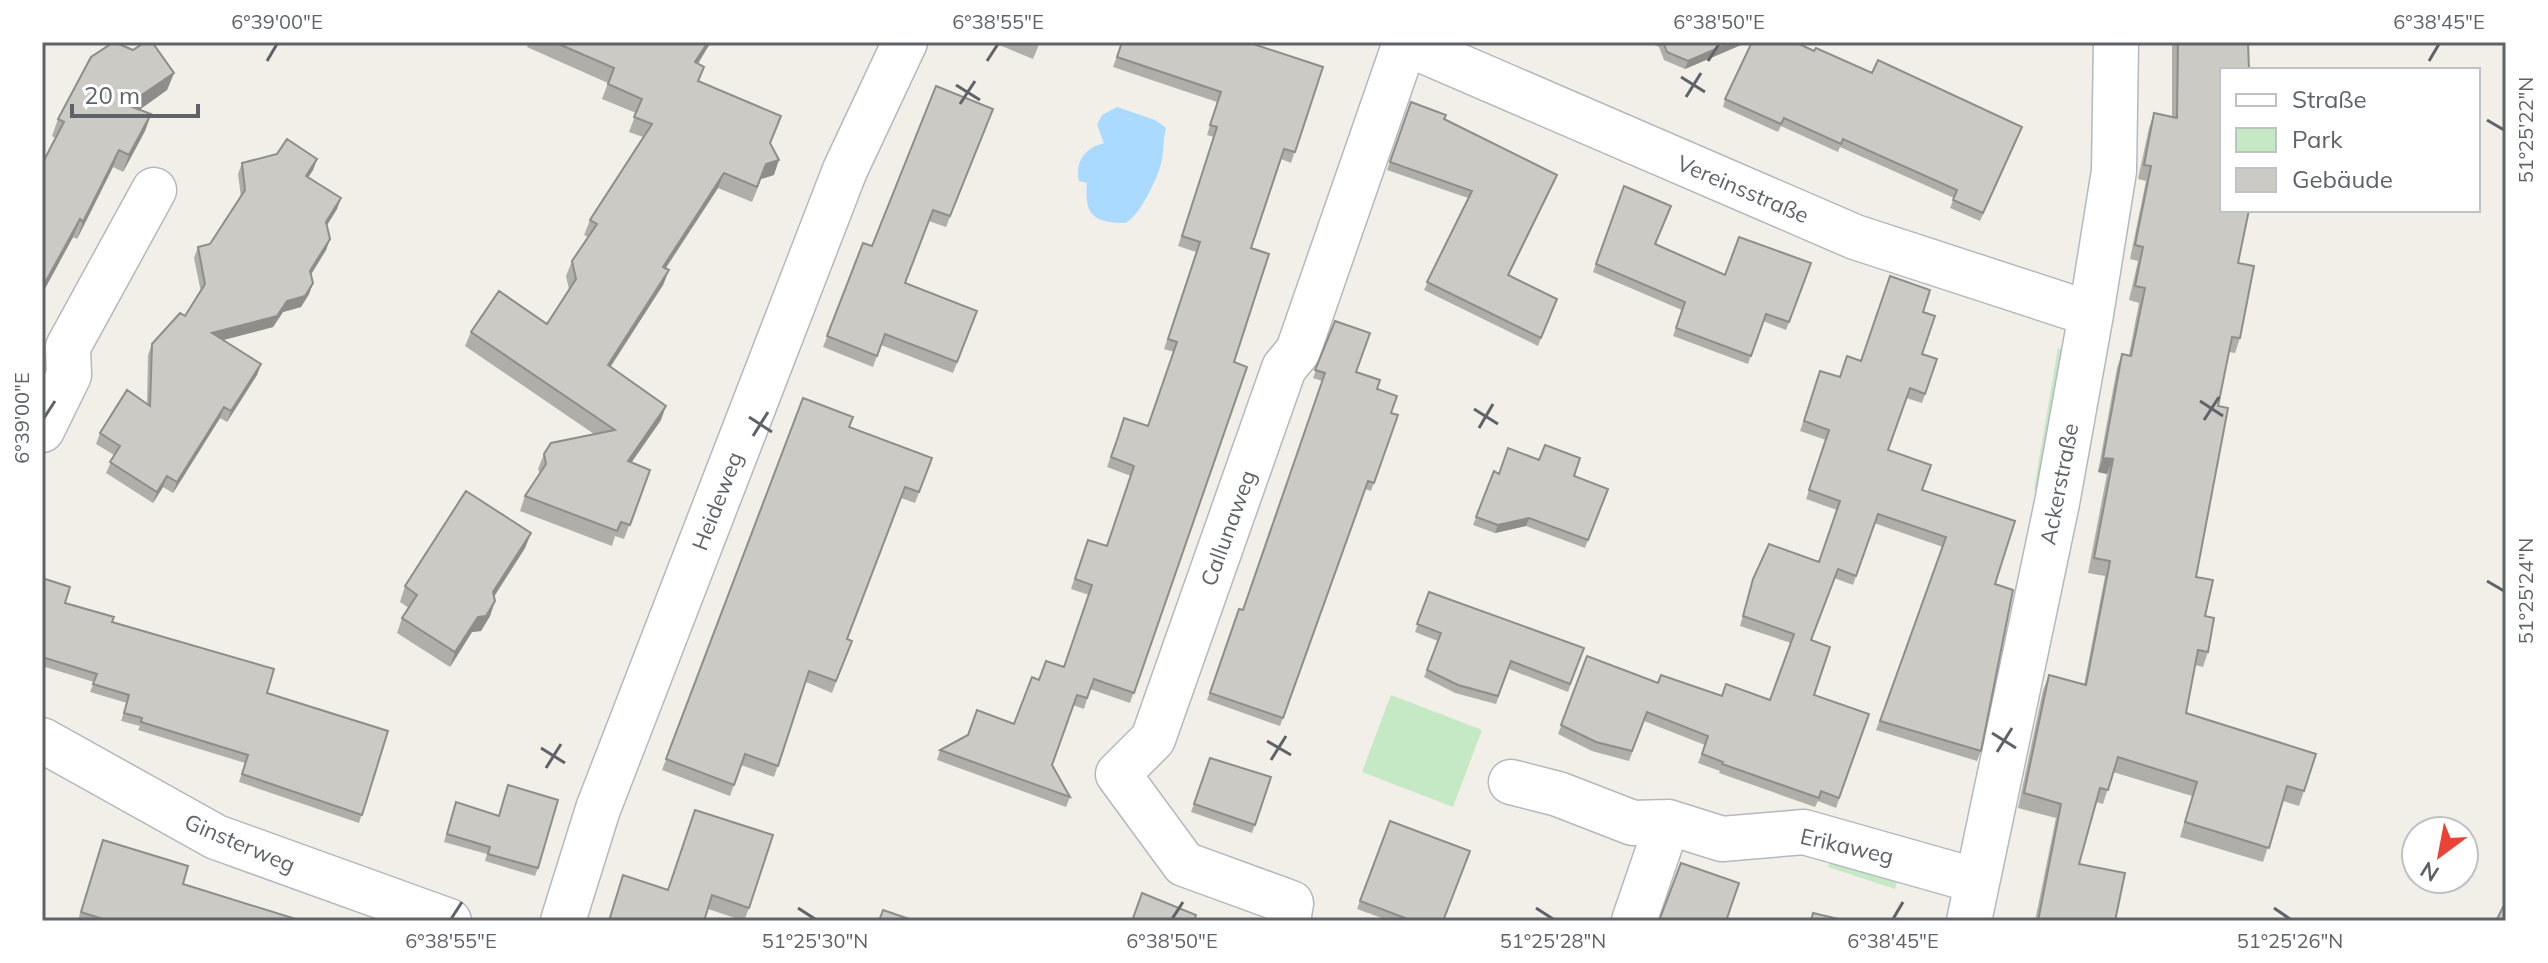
<svg xmlns="http://www.w3.org/2000/svg" width="2548" height="963" font-family="Mulish,sans-serif">
	<rect width="100%" height="100%" fill="#f1efe8"/>
	<path fill="#c5e8c5" d="M2058 348 2066 352 2038 492 2034 489Z
		M1391 695 1482 730 1453 807 1362 772Z
		M1831 859 1900 873 1895 889 1828 867Z"/>
	<path fill="#aadaff" d="M1117 107 1155 120 1166 128C1163 139 1164 148 1162 159 1160 174 1139 218 1125 223 1093 223 1084 214 1087 183L1079 181C1075 161 1085 148 1104 143L1097 125 1102 115Z"/>
	<g fill="none" stroke-linecap="round" stroke-linejoin="round">
		<defs>
			<path id="minor" d="M1403 42 1855 237 2091 314
				M42 430 69 375 68 347 154 190
				M42 740 216 837 449 921
				M1511 782 1558 794 1633 823 1668 822 1722 839 1804 832 1977 881
				M563 921 598 809 845 170 905 42
				M1288 921 1291 903 1184 864 1118 774 1153 739 1284 368 1298 351 1405 43
				M1634 921 1668 822
				M1969 921 2057 503 2091 314 2114 171 2116 42"/>
		</defs>
		<use href="#minor" stroke="#b5b8bc" stroke-width="47"/>
		<use href="#minor" stroke="#fff" stroke-width="44"/>
	</g>
	<path fill="#afaea9" d="M529 42H711L698 64 699 81 771 144 774 175 761 179 752 202 718 188 666 268 669 270 663 285 610 367 661 420 631 463 650 470 624 539 615 536 612 546 520 511 525 496 540 474 538 469 544 454 594 434 465 346 471 332 547 324 569 289 566 276 572 261 588 237 584 235 590 220 643 137 629 132 636 113 602 99 608 83 527 47Z
		M992 42H1040L1033 59Z
		M1122 42 1323 67 1291 163 1281 159 1251 248 1234 362 1247 367 1130 703 1090 689 1084 709 1073 705 1052 765 1070 797 1066 807 937 760 940 750 1014 724 1039 680 1064 667 1089 595 1071 589 1084 550 1106 546 1131 476 1107 467 1114 447 1148 426 1174 352 1164 349 1196 252 1178 246 1214 137 1207 135 1217 102 1113 67Z
		M1648 42H1748L1685 69 1664 60 1659 47Z
		M2172 42H2248L2238 263 2240 338 2235 353 2229 352 2218 406 2196 577 2205 616 2208 652 2203 667 2195 665 2186 713 2304 791 2299 806 2283 801 2263 862 2180 837 2192 796 2113 772 2103 804 2096 802 2079 864 2115 921H2035L2056 818 2018 808 2043 690 2049 675 2084 685 2105 576 2088 573 2107 474 2098 472 2117 368 2122 354 2129 355 2139 303 2129 300 2138 261 2130 259 2146 181 2138 179 2149 128 2154 113 2172 117Z
		M1814 51 1872 73 2019 135 1980 221 1950 208 1954 198 1840 147 1838 152 1781 126 1778 132 1723 107 1725 99Z
		M174 73 167 90 139 110 151 114 145 131 123 172 113 167 77 239 73 237 42 294V164L55 138 52 136 58 119Z
		M1411 102 1557 175 1508 275 1557 299 1538 346 1424 290 1468 198 1387 170Z
		M993 109 946 227 929 221 905 284 977 311 953 373 881 345 873 367 823 347 863 243 872 246Z
		M317 159 313 170 308 177 341 198 337 209 327 225 330 239 326 250 311 275 313 283 309 294 301 307 283 312 273 327 223 340 261 364 257 375 227 422 220 418 173 493 163 487 153 503 106 473 114 455 96 444 100 433 147 403 148 355 152 344 185 316 201 292 194 258 198 247 210 244 241 197 238 174 242 163Z
		M1624 186 1655 244 1725 275 1811 263 1786 330 1763 321 1748 364 1673 336 1682 310 1593 272Z
		M1923 312 1922 354 1937 359 1922 403 1906 398 1888 450 1922 490 1995 584 1981 751 1977 761 1876 730 1943 547 1874 523 1853 585 1834 578 1811 640 1814 695 1869 714 1836 808 1818 801 1815 807 1719 773 1720 771 1698 763 1705 745 1644 721 1629 761 1592 751 1558 734 1587 656 1658 683 1722 696 1770 700 1791 643 1740 626 1753 579 1819 562 1837 510 1806 499 1826 440 1800 431 1820 371 1840 377Z
		M1335 321 1356 372 1377 389 1391 413 1398 415 1371 491 1365 489 1280 726 1207 700 1239 609 1243 610 1322 381 1313 378Z
		M803 398 849 427 932 458 915 503 901 498 847 639 852 641 832 693 806 682 774 777 741 765 730 796 662 770Z
		M1494 471 1499 474 1574 476 1608 489 1585 548 1526 526 1495 533 1473 525Z
		M531 533 525 548 494 597 495 601 490 616 481 631 472 632 450 667 397 633 402 618 409 608 400 602 405 586Z
		M42 578 65 603 112 622 267 693 388 731 359 823 239 782 245 763 138 730 140 726 121 721 127 703 90 692 94 682 42 666Z
		M1429 592 1584 648 1568 692 1509 669 1496 704 1455 693 1424 677 1438 641 1415 632Z
		M1210 758 1271 777 1252 833 1191 812Z
		M453 810 538 868 535 876 485 861 487 854 444 842Z
		M695 810 749 908 744 921 708 909 704 921H608L623 875 668 890Z
		M1390 821 1443 921H1390L1357 909Z
		M100 848 183 884 302 921 78 920Z"/>
	<path fill="#8f8d8a" d="M708 42H711L689 77 695 62Z
		M1732 42H1748L1685 69 1688 61Z
		M174 73 167 90 121 123 127 105Z
		M151 114 145 131 123 172 129 155Z
		M119 150 113 167 77 239 83 222Z
		M317 159 313 170 302 187 306 176Z
		M779 160 774 175 761 179 752 202 766 164Z
		M724 173 718 188 657 281 663 267Z
		M1557 175 1554 183 1505 283 1508 275Z
		M341 198 337 209 322 233 326 222Z
		M80 219 73 237 42 294 46 281Z
		M330 239 326 250 306 282 310 271Z
		M669 270 663 285 602 380 608 365Z
		M313 283 309 294 301 307 283 312 273 327 208 344 212 333 287 301Z
		M261 364 257 375 227 422 231 411Z
		M666 406 661 420 622 476 628 461Z
		M224 407 220 418 173 493 177 482Z
		M2103 458 2113 459 2107 474 2098 472Z
		M167 476 163 487 153 503 157 492Z
		M1529 518 1526 526 1495 533 1498 525Z
		M531 533 525 548 487 607 493 592Z
		M495 601 490 616 481 631 472 632 450 667 455 652 478 617Z"/>
	<path fill="#cccac5" stroke="#8f8d8a" stroke-width="2" d="M114 42 133 50 145 42H152L174 73 127 105 151 114 129 155 119 150 83 222 80 219 46 281 42 279V164L64 122 58 119 91 57Z
		M554 42H708L695 62 704 67 698 81 781 116 770 143 779 160 766 164 757 187 724 173 663 267 669 270 608 365 666 406 628 461 650 470 630 525 621 522 617 531 525 496 546 464 544 454 551 443 615 430 471 332 499 291 547 324 576 279 572 261 597 224 590 220 652 124 634 117 642 99 608 84 614 68Z
		M1122 42H1247L1323 67 1295 152 1284 149 1251 248 1269 254 1234 362 1247 367 1134 693 1094 679 1087 698 1077 695 1052 765 1070 797 940 750 968 735 977 710 1014 724 1032 677 1039 680 1046 661 1064 667 1092 585 1075 579 1088 540 1107 546 1134 466 1111 457 1118 437 1124 418 1148 426 1177 342 1168 339 1200 242 1182 236 1217 127 1210 125 1221 92 1117 57Z
		M1663 42H1732L1688 61 1667 52Z
		M1752 42H1795L1814 51 1816 48 1872 73 1878 60 2022 127 1983 213 1953 200 1957 190 1843 139 1841 144 1784 118 1781 124 1725 99Z
		M2178 42H2248L2249 70H2222V210H2249L2238 263 2254 266 2240 338 2232 337 2218 406 2228 408 2196 577 2213 580 2205 616 2214 618 2208 652 2198 650 2186 713 2316 754 2304 791 2287 786 2269 848 2185 822 2197 782 2118 757 2108 790 2100 788 2079 864 2125 873 2115 921H2038L2061 804 2024 793 2049 675 2086 685 2110 561 2094 558 2113 459 2103 458 2122 354 2131 356 2145 288 2135 286 2143 247 2135 245 2151 166 2144 165 2154 113 2177 118Z
		M936 86 993 109 950 216 933 210 905 283 977 311 957 362 885 334 877 356 827 336 863 243 872 246Z
		M1411 102 1446 115 1444 119 1557 175 1508 275 1557 299 1541 338 1427 282 1472 191 1390 162Z
		M287 139 317 159 306 176 341 198 326 222 330 239 310 271 313 283 305 296 287 301 277 316 212 333 261 364 231 411 224 407 177 482 167 476 157 492 110 462 120 446 100 433 127 390 150 406 152 344 180 313 185 316 205 284 198 247 210 244 245 190 242 163 277 154Z
		M1624 186 1671 206 1655 244 1725 275 1739 237 1811 263 1789 322 1766 314 1751 356 1676 328 1685 302 1596 264Z
		M1890 276 1930 290 1923 312 1935 316 1922 354 1937 359 1925 394 1910 388 1888 450 1931 465 1922 490 2015 521 1995 584 2013 590 1981 751 1880 721 1946 537 1878 514 1856 576 1838 569 1811 640 1830 647 1814 695 1869 714 1839 798 1821 791 1819 798 1722 764 1723 762 1702 754 1708 736 1647 712 1632 751 1596 742 1561 725 1587 656 1658 683 1661 675 1722 696 1726 684 1770 700 1794 634 1743 616 1753 579 1769 544 1819 562 1840 501 1809 490 1829 430 1804 421 1820 371 1840 377 1847 356 1861 361Z
		M1335 321 1370 333 1356 372 1380 380 1377 389 1397 396 1391 413 1398 415 1374 483 1368 481 1283 718 1210 693 1239 609 1243 610 1325 373 1315 370Z
		M803 398 853 417 849 427 932 458 919 492 905 487 847 639 852 641 836 681 809 671 778 766 745 754 734 785 666 759Z
		M1545 445 1580 458 1574 476 1608 489 1588 540 1529 518 1498 525 1476 517 1494 471 1499 474 1508 448 1539 460Z
		M466 491 531 533 493 592 495 601 486 616 478 617 455 652 402 618 417 595 405 586Z
		M42 578 70 587 65 603 114 617 112 622 274 669 267 693 388 731 362 815 242 774 248 755 141 722 142 718 124 713 129 695 93 684 97 674 42 657Z
		M1429 592 1584 648 1570 684 1511 661 1498 696 1458 685 1427 670 1441 633 1417 624Z
		M1210 758 1271 777 1255 825 1194 804Z
		M508 785 558 800 538 868 488 854 490 847 447 834 456 802 499 816Z
		M695 810 773 835 749 908 712 895 704 921H609L623 875 668 890Z
		M1390 821 1470 851 1443 921H1413L1360 901Z
		M103 840 188 866 183 884 302 921H109L81 912Z
		M1681 863 1739 883 1726 921H1659Z
		M1142 893 1196 915 1194 921H1132Z
		M2506 901V921H2496Z
		M883 910 915 921H879Z
		M1813 913 1847 921H1811Z"/>
	<path fill="none" stroke="#5f6368" stroke-width="3" d="M267 61 277 44M987 61 998 44M1708 61 1719 44M2429 61 2439 44M1681 77 1705 92M956 85 980 100M1686 97 1701 73M960 104 975 81M2487 120 2504 130M2200 401 2223 416M1474 409 1498 424M749 417 772 432M44 418 55 401M2204 420 2219 397M1479 428 1493 404M753 436 768 412M2487 581 2504 591M1992 733 2016 748M1267 741 1291 755M541 748 565 763M1997 752 2012 728M1271 760 1286 736M546 768 561 744M798 908 815 919M1536 908 1553 919M2274 908 2290 919M451 919 462 902M1172 919 1183 902M1893 919 1903 902"/>
	<g text-anchor="middle" stroke-width="8" stroke-linejoin="round" paint-order="stroke">
		<g font-size="22" fill="#5f6368" stroke="#fff">
			<text transform="translate(1743 189) rotate(23)" y="8">Vereinsstraße</text>
			<text transform="translate(2059 484) rotate(-79)" y="8">Ackerstraße</text>
			<text transform="translate(717 501) rotate(-69)" y="8">Heideweg</text>
			<text transform="translate(1228 528) rotate(-70)" y="8">Callunaweg</text>
			<text transform="translate(240 843) rotate(23)" y="8">Ginsterweg</text>
			<text transform="translate(1847 846) rotate(13)" y="8">Erikaweg</text>
		</g>
	</g>
	<rect width="2548" height="963" fill="none" stroke="#ffffff" stroke-width="88"/>
	<rect x="2220" y="68" width="260" height="144" fill="#ffffff" stroke="#bfc1c3" stroke-width="2"/>
	<rect x="2236" y="94" width="40" height="12" fill="#ffffff" stroke="#bfc1c3" stroke-width="2"/>
	<text x="2292" y="108" font-size="24" fill="#5f6368">Straße</text>
	<rect x="2236" y="128" width="40" height="24" fill="#c5e8c5" stroke="#bfc1c3" stroke-width="2"/>
	<text x="2292" y="148" font-size="24" fill="#5f6368">Park</text>
	<rect x="2236" y="168" width="40" height="24" fill="#cccac5" stroke="#bfc1c3" stroke-width="2"/>
	<text x="2292" y="188" font-size="24" fill="#5f6368">Gebäude</text>
	<g transform="translate(2440 855) rotate(212)"><circle r="38" fill="#ffffff" stroke="#bfc1c3" stroke-width="2"/>
	<path d="M0-6L14 30L0 20L-14 30Z" fill="#ea4335"/>
	<text y="-12" font-size="22" font-weight="bold" text-anchor="middle" fill="#5f6368">N</text>
	</g>
	<path d="M72 104v12h126v-12" fill="none" stroke="#5f6368" stroke-width="4"/>
	<text x="84" y="104" font-size="24" fill="#5f6368" stroke="#ffffff" stroke-width="6" paint-order="stroke">20 m</text>
	<rect x="44" y="44" width="2460" height="875" fill="none" stroke="#5f6368" stroke-width="3"/>
	<g font-size="20" text-anchor="middle" fill="#5f6368">
		<text x="277" y="29">6°39'00"E</text>
		<text x="998" y="29">6°38'55"E</text>
		<text x="1719" y="29">6°38'50"E</text>
		<text x="2439" y="29">6°38'45"E</text>
		<text transform="translate(2526 130) rotate(-90)" y="7">51°25'22"N</text>
		<text transform="translate(22 418) rotate(-90)" y="7">6°39'00"E</text>
		<text transform="translate(2526 591) rotate(-90)" y="7">51°25'24"N</text>
		<text x="451" y="948">6°38'55"E</text>
		<text x="815" y="948">51°25'30"N</text>
		<text x="1172" y="948">6°38'50"E</text>
		<text x="1553" y="948">51°25'28"N</text>
		<text x="1893" y="948">6°38'45"E</text>
		<text x="2290" y="948">51°25'26"N</text>
	</g>
</svg>
